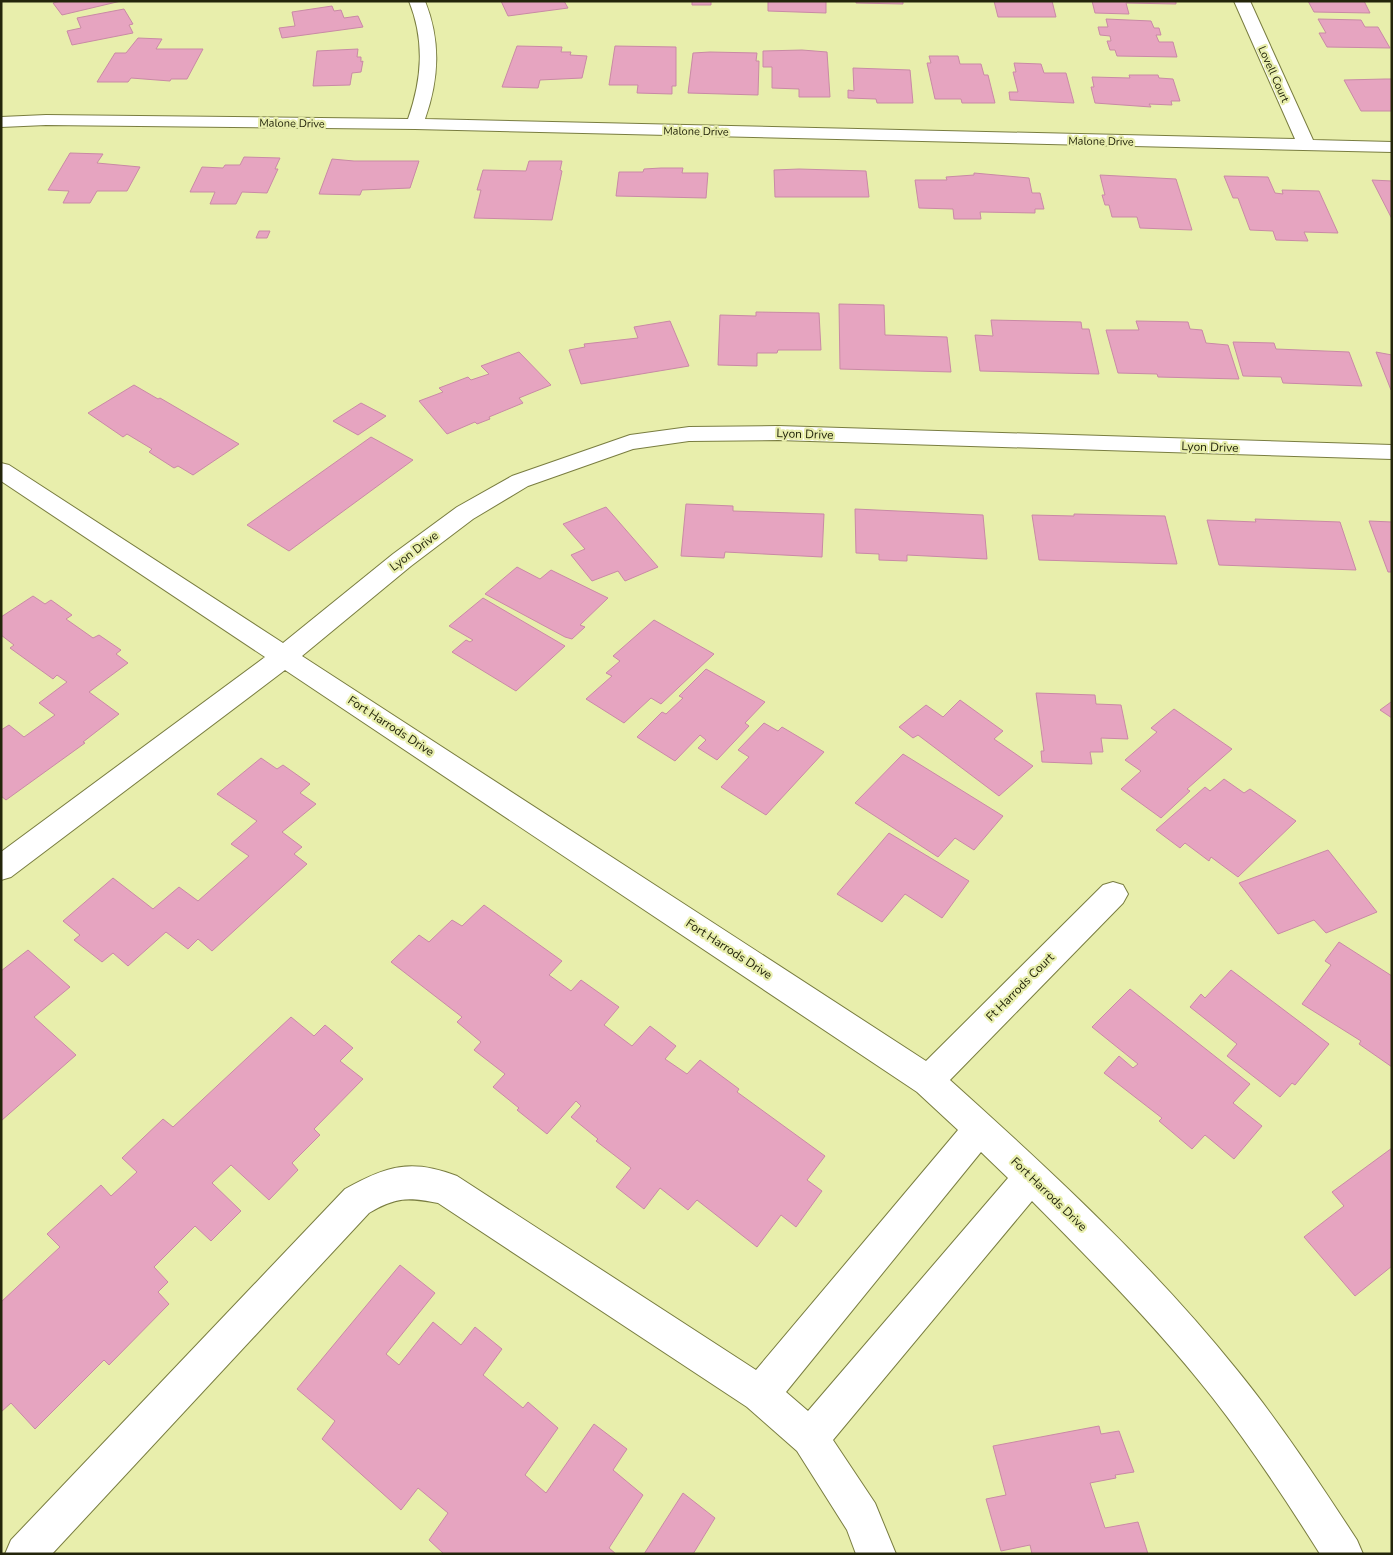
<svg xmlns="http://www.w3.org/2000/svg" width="1393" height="1555" font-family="'Nunito Sans',sans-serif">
	<rect width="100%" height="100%" fill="#e8eeac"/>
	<path fill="#e6a4c0" stroke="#c98aa5" d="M61 1H121L62 15 53 3Z
		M501 1H564L568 8 508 16Z
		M692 1H711V5H692Z
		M768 1H826V13L768 11Z
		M856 1H903V4L856 3Z
		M994 1H1052L1056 17H998Z
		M1092 1H1176V4L1126 3 1129 14 1095 13Z
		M1308 1H1364L1370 13 1314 12Z
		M332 6 334 11 341 10 344 18 358 16 363 27 282 38 279 28 295 26 292 12Z
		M124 9 133 24 129 25 133 33 72 45 67 31 81 28 77 18Z
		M1106 19 1151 21 1154 28H1159L1161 35H1156L1159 42H1173L1177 57 1117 56 1115 50H1110L1107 41H1111L1110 36 1100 35 1098 27H1108Z
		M1318 19 1361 20 1365 27H1378L1390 48 1327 47 1319 33H1326Z
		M138 38 162 39 156 49H203L187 79H171L170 81 131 78 128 82H97L115 53H126Z
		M517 46 562 47 561 52H571L570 55 587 56 582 78 540 80 538 88 502 87Z
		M615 46 676 47V86H672V94L637 93 638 85H609Z
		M358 49 357 57H361V62L363 61 361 72 352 73 350 85 313 86 317 51Z
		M802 50 827 52 830 97H799V89L772 88V67H763V51Z
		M710 52 757 53 756 61H759L758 95 688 93 693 53Z
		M929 56H958L960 64H981L984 75H988L995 103H962L961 99H935L927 63H931Z
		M1014 63 1041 64 1044 73H1066L1074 103 1010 100 1009 92H1018L1013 72H1016Z
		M853 68 910 70 913 103H877L876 99 848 98V90L854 91Z
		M1129 75H1158L1159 78 1173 79 1180 101H1171L1172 105 1149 104 1151 107 1095 103 1091 87H1094L1092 77 1130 78Z
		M1385 79H1392V111H1361L1344 80Z
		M70 153 103 154 97 163 140 167 127 191H97L90 203H63L69 191 48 190Z
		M244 157 280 158 275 169H278L267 193 242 192 236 204H210L215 192H190L202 167 223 168 225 165H240Z
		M332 159 354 161H419L410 188 362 190 360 195 319 194Z
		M529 161H562L560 170 562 171 552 220 474 218 481 190H477L483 170 526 171Z
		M661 168H683L682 173H708L706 198 616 196 619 172H643L644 169Z
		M799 169 866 171 869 197H775L774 170Z
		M974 173 1029 178 1032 193H1040L1044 209H1035V213L980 212 981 219H954L953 209 919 208 915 180H947L946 177 974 175Z
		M1100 175 1176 179 1192 230 1140 228 1137 217H1112L1109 205H1105L1102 195H1105Z
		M1224 176 1268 177 1275 193 1283 194 1282 190 1319 191 1338 233 1304 232 1308 241 1276 240 1273 231 1250 230 1238 198H1233Z
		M1372 180 1392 181V219Z
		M259 231H270L267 238H256Z
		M839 304 884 305 885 335 947 337 951 372 840 369Z
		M756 312 819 313 821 350H778L777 353H757V366L718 365 720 315 756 316Z
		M991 320 1081 322 1082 329H1089L1099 374 980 371 975 335 993 336Z
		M670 321 689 366 581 384 569 350 585 347 584 344 638 338 634 327Z
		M1136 321 1188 322 1190 329 1202 330 1206 343 1228 345 1239 379 1158 377 1157 374 1118 373 1106 330H1139Z
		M1233 342 1274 343 1276 349 1349 352 1362 386 1283 383 1281 377 1243 376Z
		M519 352 551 385 519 398 523 403 489 417 490 419 477 424 475 422 447 434 419 401 443 392 439 388 468 377 471 380 489 374 481 366Z
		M1376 352 1392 355V390H1391Z
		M134 385 158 399 160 398 239 444 193 475 178 466 174 468 149 452 152 449 127 434 123 437 88 413Z
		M361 403 386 416 358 435 333 421Z
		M371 437 413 460 289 551 247 525Z
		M686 504 733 506V511L824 514 822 557 725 552 724 558 681 556Z
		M606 507 658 567 625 581 618 571 592 581 571 555 585 549 563 524Z
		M855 509 983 515 987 559 907 555V561L879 560V554L856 553Z
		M1074 514 1165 516 1177 564 1039 560 1032 515 1074 516Z
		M1255 519 1340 522 1356 570 1219 565 1207 520 1256 522Z
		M1369 521 1392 522V572H1388Z
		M517 567 540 579 551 570 608 598 580 625 585 627 572 639 565 637 485 594Z
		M33 596 45 604 51 600 72 615 66 619 93 638 99 635 121 650 116 654 128 663 89 692 119 714 83 742 85 743 6 800 1 796V730L9 725 24 737 55 715 39 703 67 682 57 675 53 679 10 648 14 645 1 635V617Z
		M483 598 565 646 516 691 452 652 466 640 470 642 473 640 449 626Z
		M654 620 714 654 661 704 651 698 624 723 586 699 612 676 606 673 620 661 613 656Z
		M706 669 765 702 745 723 749 726 717 760 698 748 706 740 700 735 675 761 637 737 662 712 666 714 683 698 679 696Z
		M1036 693 1095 695 1096 704 1121 705 1128 739 1101 738 1103 752H1090L1092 764 1042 762 1041 751H1044Z
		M960 700 1003 731 994 739 1033 766 999 796 918 735 913 738 899 727 926 705 943 717Z
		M1391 702H1392V718L1380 710Z
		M1174 709 1232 749 1187 789 1190 791 1161 818 1121 789 1141 771 1125 760 1157 732 1151 728Z
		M764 723 778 731 782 727 824 752 766 815 721 787 749 757 738 750Z
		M903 754 1003 816 974 850 955 838 938 857 855 803Z
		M261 758 277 769 283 765 310 784 300 793 316 804 282 832 302 847 294 854 307 864 212 951 198 939 188 949 166 932 128 966 113 953 102 962 74 940 80 935 63 921 113 878 153 909 179 887 198 901 249 856 231 844 257 821 217 794Z
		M1224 779 1244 793 1250 789 1296 821 1238 877 1211 857 1209 861 1185 843 1180 848 1156 830 1205 787 1210 791Z
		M889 833 969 881 942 918 905 894 882 922 837 894Z
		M1328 850 1377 912 1326 933 1314 920 1278 934 1239 883Z
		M484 905 562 961 549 975 571 991 581 980 619 1007 604 1025 632 1046 650 1026 676 1046 665 1059 687 1074 700 1060 739 1089 737 1092 825 1156 807 1180 822 1191 796 1227 781 1215 757 1247 697 1200 688 1210 660 1188 644 1209 616 1187 631 1168 596 1141 598 1139 571 1117 581 1106 576 1101 547 1134 517 1110 519 1108 493 1087 505 1074 474 1050 481 1042 457 1022 462 1017 391 962 419 935 429 942 452 920 462 926Z
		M1339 942 1392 976V1067L1359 1044 1361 1041 1302 1004 1331 965 1325 961Z
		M28 950 70 987 34 1017 76 1055 1 1121V971Z
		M1231 970 1329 1044 1295 1085 1292 1083 1280 1097 1227 1056 1237 1044 1190 1007 1201 994 1205 998Z
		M1130 989 1250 1084 1233 1103 1262 1126 1234 1159 1205 1135 1192 1149 1159 1121 1162 1118 1104 1073 1119 1056 1133 1068 1138 1064 1092 1027Z
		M291 1017 314 1036 325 1025 353 1048 340 1061 363 1079 314 1129 320 1135 292 1163 298 1170 269 1200 231 1165 212 1183 241 1211 211 1241 195 1226 154 1267 168 1282 158 1292 169 1304 109 1365 104 1360 35 1429 11 1403 1 1412V1302L60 1247 47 1234 101 1185 111 1196 137 1172 122 1158 163 1119 173 1127Z
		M1392 1148V1266L1355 1296 1304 1237 1344 1206 1332 1192Z
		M400 1265 435 1293 386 1354 399 1365 433 1322 461 1345 475 1327 502 1349 483 1375 523 1408 528 1402 558 1428 525 1475 546 1493 594 1424 627 1449 613 1470 643 1495 609 1548 616 1554H444L429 1540 448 1513 418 1488 401 1510 322 1439 335 1421 297 1389Z
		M1099 1426 1101 1434 1119 1431 1134 1472 1115 1475 1116 1478 1090 1483 1105 1528 1138 1522 1148 1554H1032L1030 1545 1001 1551 986 1499 1006 1495 993 1446Z
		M683 1493 715 1518 693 1554H644Z"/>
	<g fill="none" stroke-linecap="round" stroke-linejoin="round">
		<defs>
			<path id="minor" d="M409 1H425C441 41 439 79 425 119L1295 139 1234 1H1250L1313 140 1392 142V152L415 129 46 125 1 127V117L46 115 408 119C422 79 425 41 409 1Z
				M778 426 1392 445V459L778 440 689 441 633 449 528 486 473 519 411 566 302 656 926 1061 1103 885 1113 882 1123 885 1128 894 1123 903 950 1080C1051 1171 1152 1264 1237 1370 1281 1424 1319 1482 1357 1540L1363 1554H1320C1286 1500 1251 1447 1212 1397 1157 1327 1094 1264 1032 1201L833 1440 875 1503 896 1554H856L847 1530 797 1451 747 1407 438 1203C408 1197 396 1197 369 1213L52 1554H5L11 1540 345 1189C386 1166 411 1158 457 1176L756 1370 958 1130 917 1092 285 670 11 877 1 880V852L265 657 1 481V463L9 465 283 643 393 554 457 507 512 476 630 435 689 427ZM981 1152 1008 1178 808 1411 786 1392Z"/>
		</defs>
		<use href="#minor" stroke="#797d40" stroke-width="2"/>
		<use href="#minor" fill="#fff" fill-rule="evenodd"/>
	</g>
	<g text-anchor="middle" stroke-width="4.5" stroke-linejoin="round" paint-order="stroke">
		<g font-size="11" fill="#23250b" stroke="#e8eeac">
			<text transform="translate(1274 74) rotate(66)" y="4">Lovell Court</text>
			<text transform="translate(292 123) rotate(1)" y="4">Malone Drive</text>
			<text transform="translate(696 131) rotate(1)" y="4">Malone Drive</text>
			<text transform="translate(1101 141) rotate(1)" y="4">Malone Drive</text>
		</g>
		<g font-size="12" fill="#23250b" stroke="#e8eeac">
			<text transform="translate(805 434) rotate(2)" y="4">Lyon Drive</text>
			<text transform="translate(1210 447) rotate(2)" y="4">Lyon Drive</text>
			<text transform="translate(414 551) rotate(-37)" y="4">Lyon Drive</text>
			<text transform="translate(391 726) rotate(33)" y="4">Fort Harrods Drive</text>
			<text transform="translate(729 949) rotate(33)" y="4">Fort Harrods Drive</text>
			<text transform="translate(1020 987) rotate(-45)" y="4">Ft Harrods Court</text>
			<text transform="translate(1049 1194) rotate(44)" y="4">Fort Harrods Drive</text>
		</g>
	</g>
	<rect width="1393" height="1555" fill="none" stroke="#23250b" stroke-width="5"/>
</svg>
